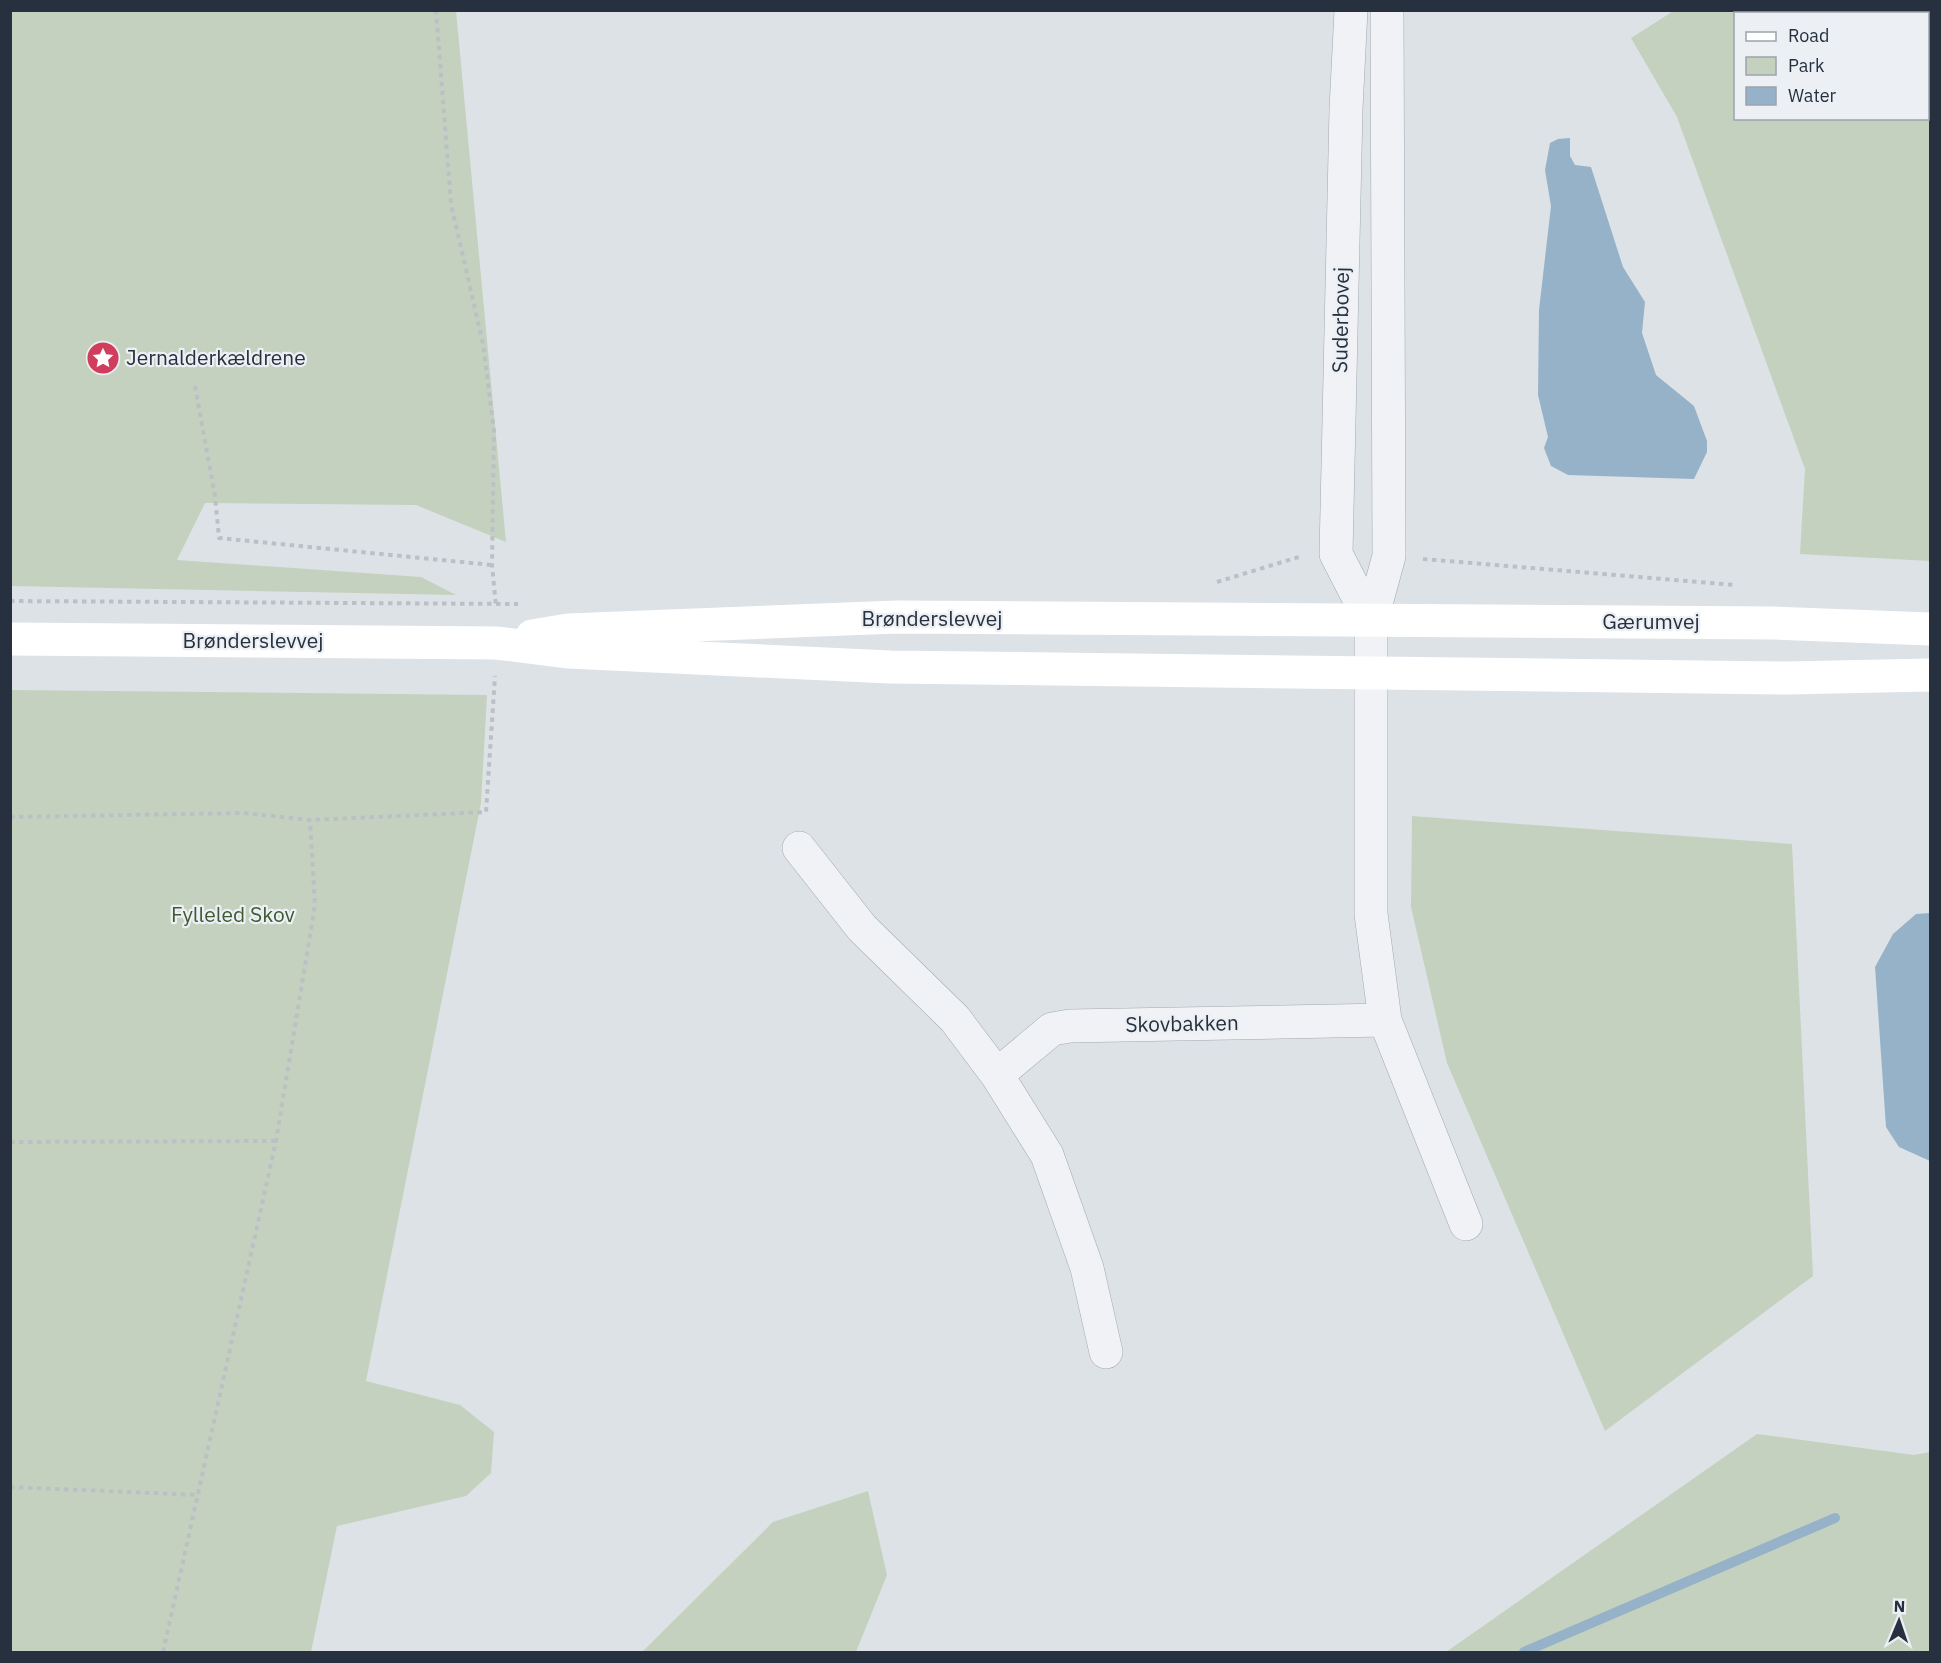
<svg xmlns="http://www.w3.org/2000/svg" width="1941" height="1663" font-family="'IBM Plex Sans',sans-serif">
	<rect width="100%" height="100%" fill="#dde2e7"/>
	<path fill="#c4d1be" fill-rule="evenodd" d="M1675 10 1930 11V561L1800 554 1805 469 1677 117 1631 38ZM1736 14H1928V118H1736Z
		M10 11H456L506 542 416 505 205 503 177 560 421 577 456 595 11 586Z
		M11 690 487 695 481 803 366 1381 460 1405 494 1432 491 1473 466 1496 337 1526 311 1652H11Z
		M1412 816 1792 844 1813 1276 1605 1431 1447 1063 1411 907Z
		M1757 1434 1914 1455 1930 1452V1652H1446Z
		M868 1491 887 1575 856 1652H642L773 1522Z"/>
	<path fill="#96b2c9" d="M1570 138V156L1575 165 1591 167 1623 267 1645 302 1642 333 1656 375 1694 406 1707 441V452L1694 479 1568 475 1551 466 1544 448 1548 437 1538 395 1539 310 1551 206 1545 170 1550 143 1558 139Z
		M1930 913V1161L1899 1147 1886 1127 1875 967 1893 934 1916 914Z"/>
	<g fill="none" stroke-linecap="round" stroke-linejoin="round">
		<path stroke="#96b2c9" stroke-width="10" d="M1524 1652 1835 1518"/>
		<defs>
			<path id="minor" d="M1371 672V914L1385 1020 1466 1224
				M799 848 862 928 955 1019 997 1075 1047 1155 1087 1268 1106 1352
				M997 1075 1052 1029 1070 1026 1385 1020"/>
			<path id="tertiary" d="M1351 10 1346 109 1336 554 1371 622
				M1371 672V622L1389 556 1387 10"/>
		</defs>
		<use href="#minor" stroke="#a2a9b1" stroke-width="34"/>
		<use href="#tertiary" stroke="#a2a9b1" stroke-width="34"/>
		<path stroke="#bbc0c6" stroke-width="4" stroke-dasharray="4.5 4.5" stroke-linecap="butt" d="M436 10 451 204 483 344 494 431 492 565 496 606
			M195 386 215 496 219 538 492 565
			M1423 559 1735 585
			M1217 582 1302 556
			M10 601 518 604
			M10 817 244 813 310 820 486 812 495 676
			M10 1142 276 1141
			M10 1487 199 1495
			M163 1652 276 1141 315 905 310 820"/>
		<use href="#minor" stroke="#f0f2f6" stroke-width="33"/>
		<use href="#tertiary" stroke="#f0f2f6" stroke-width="33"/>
		<path stroke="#fff" stroke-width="33" d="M532 636 568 630 897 617 1774 623 1930 629
			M10 639 496 643 569 652 890 667 1788 678 1930 675"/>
	</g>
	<defs>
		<symbol id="sight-disc" viewBox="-11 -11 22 22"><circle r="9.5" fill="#d13d5d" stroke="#ecf0f5"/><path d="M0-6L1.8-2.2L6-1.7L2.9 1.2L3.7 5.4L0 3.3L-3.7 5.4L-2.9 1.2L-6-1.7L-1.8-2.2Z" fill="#fff"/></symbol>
	</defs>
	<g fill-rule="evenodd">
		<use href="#sight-disc" x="84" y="339" width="38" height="38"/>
	</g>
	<g text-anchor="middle" stroke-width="4.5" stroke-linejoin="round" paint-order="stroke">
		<g font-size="21" fill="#26303e" stroke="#ecf0f5">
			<text transform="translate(1341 320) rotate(-89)" y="7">Suderbovej</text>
			<text x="932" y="626">Brønderslevvej</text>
			<text x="1651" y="629">Gærumvej</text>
			<text x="253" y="648">Brønderslevvej</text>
			<text transform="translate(1182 1024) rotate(-1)" y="7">Skovbakken</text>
		</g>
		<g font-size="21" fill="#26303e" stroke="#ecf0f5" text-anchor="start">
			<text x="126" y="365">Jernalderkældrene</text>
		</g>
		<g font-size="21" fill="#3d5a33" stroke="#ecf0f5">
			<text x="233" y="922">Fylleled Skov</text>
		</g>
	</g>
	<rect width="1941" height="1663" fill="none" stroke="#26303e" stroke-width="24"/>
	<rect x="1734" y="12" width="195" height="108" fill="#ecf0f5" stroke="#9da3ac" stroke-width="1.5"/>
	<rect x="1746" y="32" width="30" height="9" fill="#ffffff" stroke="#9da3ac" stroke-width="1.5"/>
	<text x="1788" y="42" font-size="18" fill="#26303e">Road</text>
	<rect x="1746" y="57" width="30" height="18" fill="#c4d1be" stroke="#9da3ac" stroke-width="1.5"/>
	<text x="1788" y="72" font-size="18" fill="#26303e">Park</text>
	<rect x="1746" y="87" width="30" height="18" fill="#96b2c9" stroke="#9da3ac" stroke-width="1.5"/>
	<text x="1788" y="102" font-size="18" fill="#26303e">Water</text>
	<g transform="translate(1899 1621) rotate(2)" stroke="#ecf0f5" stroke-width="4.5" paint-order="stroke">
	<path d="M0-4.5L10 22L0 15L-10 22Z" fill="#26303e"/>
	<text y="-9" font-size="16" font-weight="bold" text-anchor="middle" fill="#26303e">N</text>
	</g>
</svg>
